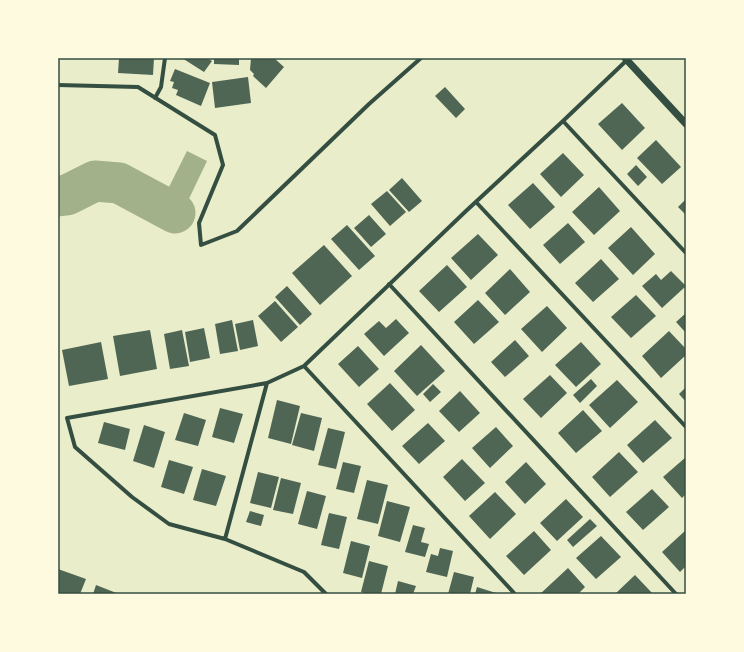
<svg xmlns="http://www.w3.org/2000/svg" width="744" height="652" font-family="Signika,sans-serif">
	<rect width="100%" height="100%" fill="#e9edc9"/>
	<path fill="#a3b18a" d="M187 151 207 161 186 205 165 195Z"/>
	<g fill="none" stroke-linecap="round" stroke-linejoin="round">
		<path stroke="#a3b18a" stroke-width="41" d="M58 196 67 195 95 181 119 183 175 213"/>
	</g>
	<path fill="#4f6655" d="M119 58H154L153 75 118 73Z
		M182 58H207L212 61 204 72Z
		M214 58H239V65L214 64Z
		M251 58H274L284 67 266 88 253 76 254 74 250 70Z
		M175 69 210 83 201 106 176 95 178 90 172 88 174 82 170 81Z
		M248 77 251 103 215 108 212 82Z
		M445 87 465 109 456 118 435 96Z
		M622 103 645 128 622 150 598 124Z
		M656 140 681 167 662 184 637 158Z
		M563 153 584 175 561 197 540 174Z
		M636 165 647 177 638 186 627 174Z
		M402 178 422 201 409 212 389 190Z
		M533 183 555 207 530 229 508 205Z
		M599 187 620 211 594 235 572 212Z
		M387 191 406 212 390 226 371 204Z
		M686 199V215L678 207Z
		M369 215 386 234 371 247 354 228Z
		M568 223 585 242 560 264 543 245Z
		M347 225 375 256 359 270 331 239Z
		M631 227 655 254 633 275 608 248Z
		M478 234 498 255 471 280 451 258Z
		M324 245 352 276 320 305 292 273Z
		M601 259 619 279 593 302 575 283Z
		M447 265 467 287 439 312 419 291Z
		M510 269 530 292 505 315 485 293Z
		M671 271 686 286 662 308 642 286 656 274 661 280Z
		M287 286 312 314 300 325 275 297Z
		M636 295 656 316 631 338 611 317Z
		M478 300 499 322 474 344 454 322Z
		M275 301 298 327 281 342 258 316Z
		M547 306 567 328 542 352 521 329Z
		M686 313V333L676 322Z
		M396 319 409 333 384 356 364 334 379 321 386 328Z
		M232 320 238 351 220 354 215 324Z
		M253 320 258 346 240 350 235 324Z
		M204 328 210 358 190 362 185 332Z
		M150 330 157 369 120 376 113 336Z
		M182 330 189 366 170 369 164 334Z
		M669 331 686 349V355L661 378 642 356Z
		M515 340 529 356 505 377 491 362Z
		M101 342 108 379 69 386 62 350Z
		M581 342 601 364 576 387 555 365Z
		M421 345 445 371 417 396 394 371Z
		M358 346 379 369 359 387 338 364Z
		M550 375 567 393 541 418 523 399Z
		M591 379 597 386 580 403 573 395Z
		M617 380 638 402 610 428 589 405Z
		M390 383 415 410 392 431 367 404Z
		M433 384 441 392 430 402 423 394Z
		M686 387V402L679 394Z
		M460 391 480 413 459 432 439 411Z
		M277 400 300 406 291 444 268 438Z
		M220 408 243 414 234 443 212 437Z
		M583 410 602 431 576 453 558 433Z
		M184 413 206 420 198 446 175 440Z
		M301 413 322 418 314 451 292 445Z
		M655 420 672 438 643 463 627 445Z
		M104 422 130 429 125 450 98 443Z
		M428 423 445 441 419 464 402 446Z
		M144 425 165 432 154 468 133 461Z
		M496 427 513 446 490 468 472 448Z
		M328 428 345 432 336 469 318 465Z
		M619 452 638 472 610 497 592 477Z
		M686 457V494L682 498 663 477Z
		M462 459 485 483 465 501 443 477Z
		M169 460 193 467 184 494 161 487Z
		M343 462 361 466 354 493 336 489Z
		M526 462 546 484 525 504 505 482Z
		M202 469 226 476 216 506 193 500Z
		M258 472 279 477 271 508 250 503Z
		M281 478 301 483 293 514 273 510Z
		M367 480 388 485 378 524 357 519Z
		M652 489 669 507 643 530 626 512Z
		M307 491 326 496 317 529 298 524Z
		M495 492 516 514 490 539 469 516Z
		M566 499 583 517 557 541 540 523Z
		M387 501 410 507 400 542 378 536Z
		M250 511 264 515 261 526 246 522Z
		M329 513 347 517 339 549 321 545Z
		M590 519 597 526 573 547 567 540Z
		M413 525 425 528 421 542 429 544 425 557 405 552Z
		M686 530V566L680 572 662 552Z
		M534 531 551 550 524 575 506 556Z
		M601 536 621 557 596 579 576 558Z
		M351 541 370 546 362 578 343 573Z
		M440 548 453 551 447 577 426 572 431 554 438 556Z
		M369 561 388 566 381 594H367L361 592Z
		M568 568 585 587 578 594H540Z
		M58 569 86 579 80 594H58Z
		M454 572 474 577 470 594H448Z
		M635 575 653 594H615Z
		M398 581 416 586 413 594H395Z
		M96 585 119 594H93Z
		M477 587 496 593 495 594H475Z"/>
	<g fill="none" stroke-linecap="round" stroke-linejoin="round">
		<path stroke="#344e41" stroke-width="4" d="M58 85 138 87 215 135 223 165 199 223 201 245 237 231 369 104 421 58
			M155 98 161 87 165 58
			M563 121 686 253
			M476 202 686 427
			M389 284 676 594
			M304 366 515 594
			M225 539 267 383
			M326 594 304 572 225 539 169 524 132 497 75 447 67 418 267 383 304 366 466 211 563 121 627 60"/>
		<path stroke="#344e41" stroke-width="7" d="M625 58 686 124"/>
	</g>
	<rect width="744" height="652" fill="none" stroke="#fefae0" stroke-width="118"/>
	<rect x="59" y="59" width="626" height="534" fill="none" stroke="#344e41" stroke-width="1.5"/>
</svg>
